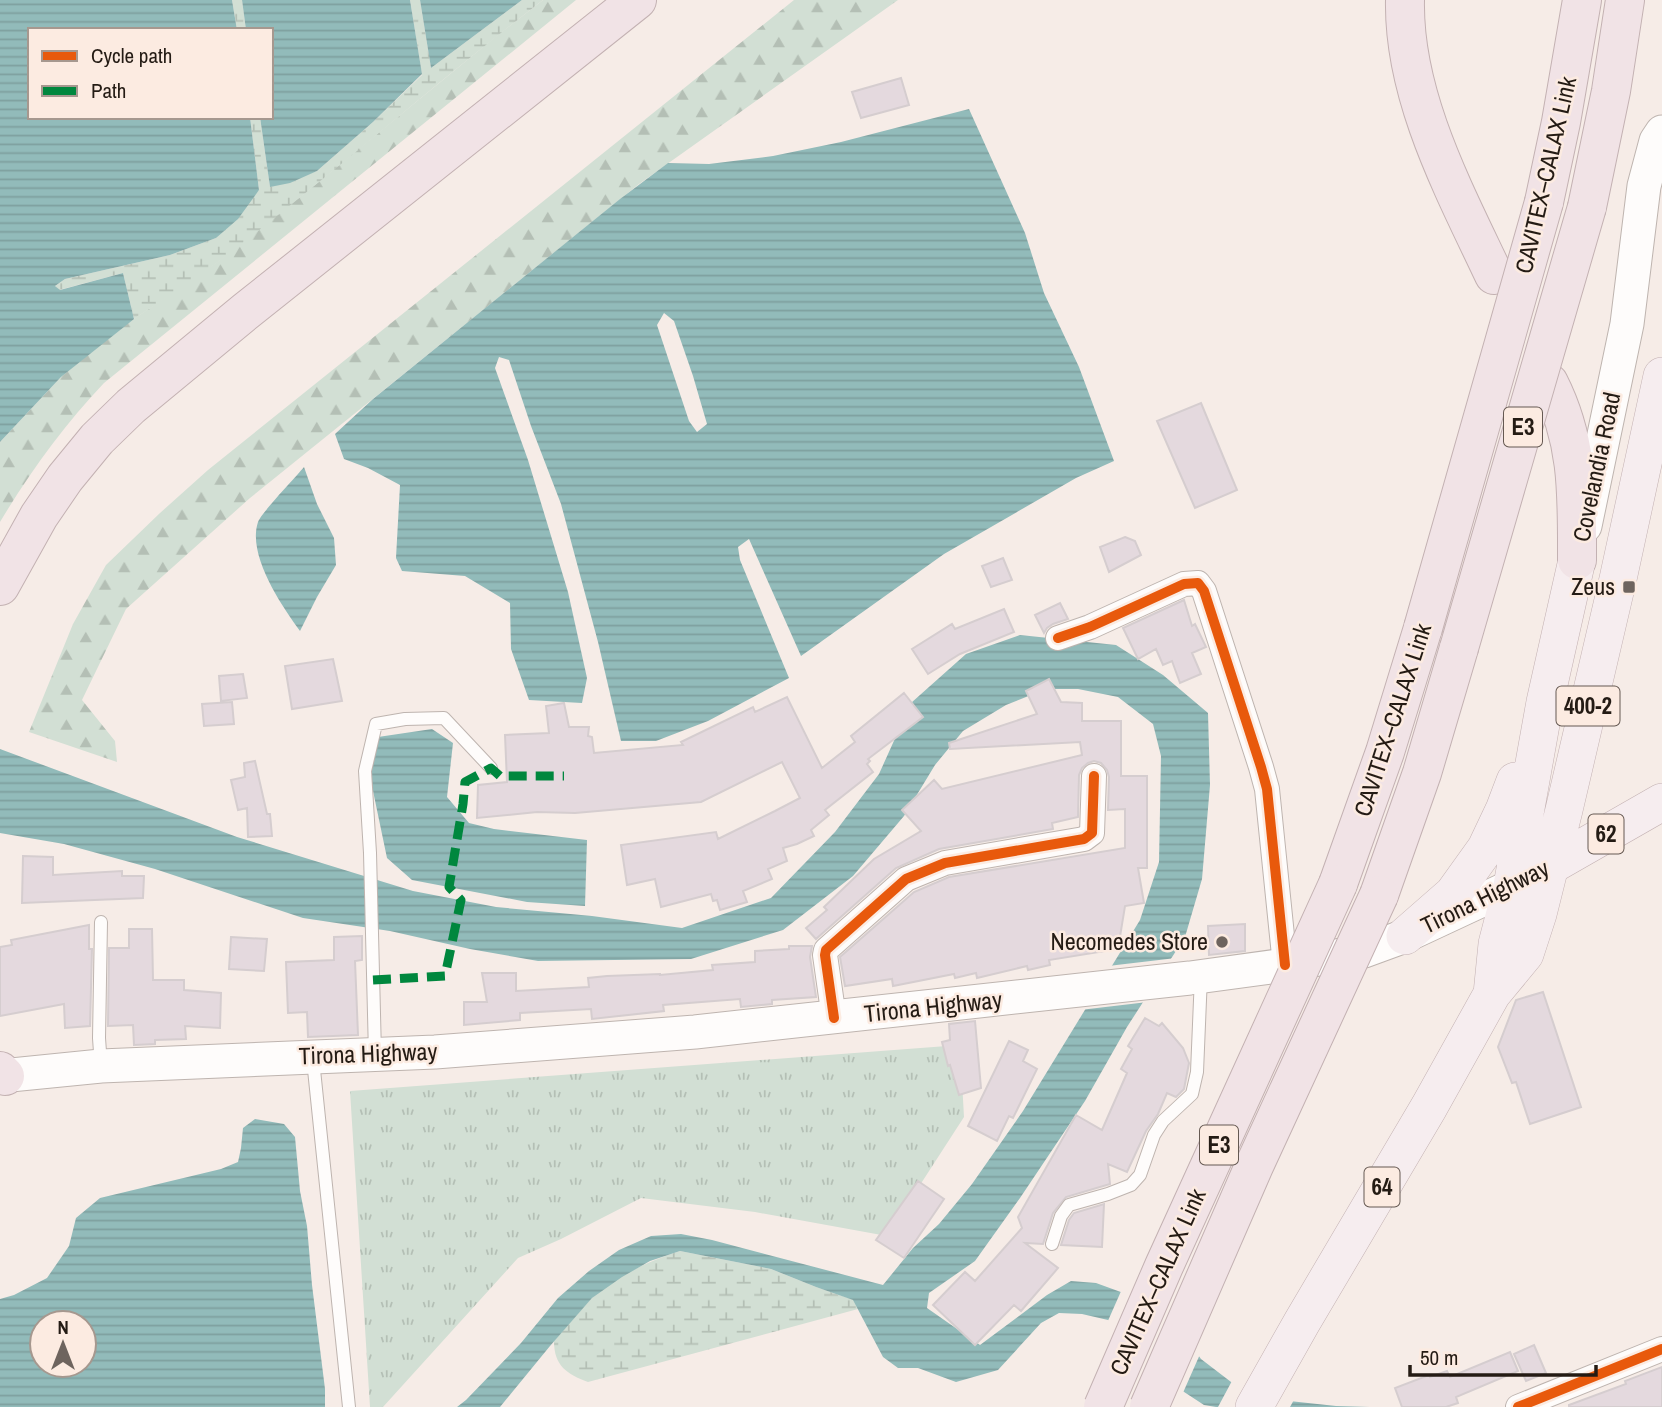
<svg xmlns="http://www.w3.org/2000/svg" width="1662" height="1407" font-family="'Archivo Narrow',sans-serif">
	<defs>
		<pattern id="grass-tufts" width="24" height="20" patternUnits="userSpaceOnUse" patternTransform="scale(1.75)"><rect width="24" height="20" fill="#d2dfd4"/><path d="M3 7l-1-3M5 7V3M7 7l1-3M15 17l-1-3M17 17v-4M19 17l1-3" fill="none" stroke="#b4bfb5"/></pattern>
		<pattern id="forest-firs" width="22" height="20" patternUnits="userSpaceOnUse" patternTransform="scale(1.75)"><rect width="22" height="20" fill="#d2dfd4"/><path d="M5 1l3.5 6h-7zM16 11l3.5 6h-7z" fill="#b4bfb5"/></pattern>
		<pattern id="wetland-marsh" width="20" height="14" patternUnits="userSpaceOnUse" patternTransform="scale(1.75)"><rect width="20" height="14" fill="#d2dfd4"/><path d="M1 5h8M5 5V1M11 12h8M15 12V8" fill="none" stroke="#b4bfb5"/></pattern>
		<pattern id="water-rules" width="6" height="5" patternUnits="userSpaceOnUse" patternTransform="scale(1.75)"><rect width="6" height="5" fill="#92bbba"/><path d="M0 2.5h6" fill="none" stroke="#7ea09f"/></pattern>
	</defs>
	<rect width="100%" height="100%" fill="#f6ece7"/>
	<path fill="url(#grass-tufts)" d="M960 1045 964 1117 887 1236 755 1212 641 1198 561 1239 518 1258 383 1407H370L350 1091Z"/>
	<path fill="url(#forest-firs)" d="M543 0H576L104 383C64 425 30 472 0 522V442L61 377 119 329 216 263 305 193 494 38Z
		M794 0H898L639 184 250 498 126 609 82 700 115 741 117 762 29 732 73 624 106 565 160 513 208 470Z"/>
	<path fill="url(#wetland-marsh)" d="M232 0H242L246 30H237Z
		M410 0H420L431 68 522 0H543C433 85 329 178 218 262 191 282 162 300 134 319L123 273 59 290 55 286 65 279 170 255 216 238 259 190 250 117H260L270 187 317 171 373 122 422 75Z
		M680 1251 771 1269 816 1287 854 1300 858 1309 588 1382C567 1374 554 1366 554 1341 566 1327 578 1313 590 1300 614 1276 649 1261 680 1251Z"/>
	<path fill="url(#water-rules)" fill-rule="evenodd" d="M0 0H232L237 30H30V117H250L259 190 238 219 216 238 170 255 65 279 55 286 60 290 123 273 134 319 61 377 0 442Z
		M242 0H410L422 74 373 122 317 171 290 183 270 187 260 117H271V30H246Z
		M420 0H522L431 68Z
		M969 109 1025 233 1044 293 1079 367 1114 461 1076 478 944 554 801 656 749 539 738 547 740 560 789 678 708 721 656 741H621L598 642 561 504 531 426 509 360 499 357 495 368 528 460 568 592 587 678 582 703 529 700 511 649 510 603 465 576 402 571 396 558 400 485 368 468 344 459 335 434 373 399 620 199 668 163 709 164 773 156 841 142ZM664 313 674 321 693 376 707 424 697 432 689 421 657 325Z
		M304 467 317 504 334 538 336 565 317 597 300 631C281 605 247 555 258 522 262 512 295 478 304 467Z
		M1020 635 1116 645 1163 675 1208 713 1210 785 1202 879 1185 937 1127 1027 1085 1101 1020 1198 975 1261 929 1293 927 1308 980 1345 1047 1295 1071 1281 1096 1283 1140 1299 1184 1335 1201 1359 1235 1385 1280 1400 1336 1406 1370 1407H1216L1204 1405 1178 1388 1108 1320 1082 1314 1059 1313 1041 1323 998 1370 956 1382 918 1368H898L883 1357 853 1300 816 1287 771 1269 680 1251 650 1261 622 1277 592 1298 550 1346 500 1407H457L466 1400 521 1343 558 1298 589 1271 619 1250 651 1236 681 1234 712 1240 883 1285 913 1248 939 1224 972 1184 1023 1111 1140 920 1159 862 1161 756 1153 724 1118 697 1078 689H1046L1006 705 963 731 935 765 904 816 853 876 783 930 691 959 538 961 470 949 390 931 303 918 155 869 64 844 0 833V749L237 837 413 891 496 907 592 916 682 928 771 898 835 832 879 774 911 703 966 654Z
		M432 729 453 743 447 797 469 823 494 829 587 840 585 906 527 902 412 880 387 858 368 767 378 737Z
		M255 1119 284 1124 295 1137 300 1191 307 1226 312 1285 325 1389V1407H0V1299L14 1295 47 1278 69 1246 76 1218 100 1198 221 1169 238 1162 241 1148 243 1128ZM42 1323H84V1365H42Z"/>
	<path fill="#f6ece7" d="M1176 958 1148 1002 1080 1010 1108 966Z
		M1122 1289 1141 1296 1167 1310 1187 1333 1201 1352 1182 1395 1162 1384 1145 1368 1124 1341 1107 1323Z
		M1233 1379 1261 1392 1295 1398 1290 1407H1218Z"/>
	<path fill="#e4d9de" stroke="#d5cdcf" stroke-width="2" d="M901 78 909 105 861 118 852 92Z
		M1201 403 1237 490 1195 508 1157 421Z
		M1125 537 1135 541 1141 555 1109 572 1100 547Z
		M1003 558 1012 580 991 587 982 566Z
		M1184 600 1192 626 1195 624 1206 647 1192 653 1201 674 1180 683 1172 661 1163 665 1156 649 1138 659 1123 628Z
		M1060 603 1068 619 1053 624 1047 628 1044 633 1035 615Z
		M1004 609 1014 632 960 654 928 674 912 649 952 624 955 629Z
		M333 659 342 701 292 709 285 666Z
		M243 674 247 698 221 701 219 676Z
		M1049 679 1061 702 1082 703V721H1121V776H1147V868H1138L1144 903 1125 906 1118 949 1049 960 1050 965 1028 970 1027 966 977 978 976 973 955 978 954 974 893 986 892 979 845 986 840 957 914 892 949 877 1125 848V809L1108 810 1109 777 1107 770 1101 763 1094 761 1088 763 1082 768 1079 775 1078 817 1052 823 1053 829 939 849 896 868 816 939 806 928 827 910 824 907 874 859 921 831 902 810 934 780 942 789 1082 755 1080 742 950 749 949 743 1037 714 1026 691Z
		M904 693 923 717 868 759 870 761 867 764 873 772 825 810 829 815 811 830 814 836 797 844 783 848 787 861 768 869 772 879 743 891 747 902 720 910 717 900 713 901 711 894 661 907 655 879 627 885 621 845 716 832 718 839 775 811 800 798 782 762 701 802 575 813 537 812 477 818 478 785 507 782 505 735 549 733 546 706 564 703 569 727H589L588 736 592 737 594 753 683 745 681 742 753 707 755 712 787 697 822 768 855 742 851 736Z
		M232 702 234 724 204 726 202 704Z
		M255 761 267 814H270L272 836 248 837 247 808 238 810 231 780 245 777 244 763Z
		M23 856 53 857V875L122 871V876H144L143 898 22 903Z
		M1245 924V951L1209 955 1208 926Z
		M89 925V949H92L90 1026 65 1028 64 1004 0 1016V947L12 945 11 940Z
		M129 929H152L153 980H184V990L221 993 220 1028 185 1026 186 1039 155 1040V1044L134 1045 133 1025 108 1026 109 948H129Z
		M362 936V960L355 961 358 1035 308 1037 307 1012 288 1013 286 962 334 960V937Z
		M231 937 267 939 264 971 229 969Z
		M789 946H812L810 957 816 997 772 1000V1004L741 1007 740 999 663 1005 664 1011 592 1019 591 1009 520 1013V1020L464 1025V1002H487L482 973H516V991L589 987 588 978 607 976 660 974V975L713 970 712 965 755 962V951L789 949Z
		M1543 992 1581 1107 1530 1124 1516 1082 1512 1083 1498 1047 1516 1000Z
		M1145 1018 1159 1026 1162 1023 1183 1048 1189 1063 1184 1089 1176 1097 1167 1093 1158 1114 1146 1131 1127 1172 1108 1164 1110 1184 1066 1197 1053 1213 1043 1244 1025 1243 1058 1268 1021 1311 1014 1305 975 1345 933 1305 965 1272 975 1281 1022 1228 1018 1217 1076 1115 1102 1130 1127 1073 1121 1069 1132 1049 1128 1046Z
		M975 1021 981 1088 959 1095 950 1065 948 1066 942 1042 950 1040 949 1024Z
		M1009 1041 1028 1050 1023 1061 1037 1069 1013 1118 1009 1116 997 1141 968 1126Z
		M918 1181 944 1199 904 1258 876 1240Z
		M1104 1204 1102 1247 1061 1245 1069 1220 1074 1213Z
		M1534 1345 1546 1373 1526 1381 1514 1354Z
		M1510 1352 1518 1371 1456 1397 1458 1403 1446 1407H1402L1395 1388 1429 1375 1430 1377 1447 1371 1450 1377Z
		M1662 1367V1407H1569V1405L1626 1384 1625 1381Z"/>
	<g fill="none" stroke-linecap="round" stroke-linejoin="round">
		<defs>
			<path id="service" d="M101 922 99 1038 101 1066
				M375 1054 370 853 365 771 376 724 405 719 444 718 491 768
				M313 1060 349 1407
				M1052 1244 1061 1216 1069 1205 1108 1194 1131 1185 1140 1175 1154 1135 1163 1121 1192 1094 1197 1072 1201 976"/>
			<path id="minor" d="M1058 638 1090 627 1184 584 1198 583 1204 591 1261 767 1267 789 1285 965
				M834 1018 825 955 826 950 906 879 945 863 1084 839 1092 833 1094 776
				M1518 1407 1662 1349"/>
			<path id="secondary" d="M1585 526 1627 324 1644 186 1656 141 1662 132
				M0 1076 101 1066 435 1052 695 1032 1190 978 1285 965 1364 951 1405 936 1512 886"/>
			<path id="primary" d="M1538 873 1662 802
				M1405 936 1453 894 1486 848 1504 810 1515 781
				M1492 994 1497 944 1512 886 1545 702 1577 560
				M1254 1407 1302 1322 1429 1107 1492 994 1525 954 1538 914 1564 810 1618 579 1662 376"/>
			<path id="motorway" d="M1405 0C1403 96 1454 190 1494 275
				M1544 202 1561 122 1582 0
				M1587 207 1611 91 1625 0
				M1549 383C1579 442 1577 496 1577 560
				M0 586 39 516 65 478 97 439 131 406 246 311 637 0
				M1338 884 1385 752 1423 628
				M1379 895 1422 773 1459 648
				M0 1071 5 1076"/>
		</defs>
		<use href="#service" stroke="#beb4af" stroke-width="14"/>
		<use href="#minor" stroke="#beb4af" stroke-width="26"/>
		<use href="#secondary" stroke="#beb4af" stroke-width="35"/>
		<use href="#primary" stroke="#c3b1b2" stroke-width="38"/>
		<use href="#motorway" stroke="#c3b1b2" stroke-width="40"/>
		<use href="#service" stroke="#fefcfb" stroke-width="12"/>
		<use href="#minor" stroke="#fefcfb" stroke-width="24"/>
		<use href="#secondary" stroke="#fefcfb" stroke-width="33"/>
		<use href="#primary" stroke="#f6edef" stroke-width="37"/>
		<use href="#motorway" stroke="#f1e3e6" stroke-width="38"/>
		<defs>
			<path id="motorway-bridge" d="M1423 628 1544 202
				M1459 648 1587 207
				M1103 1407 1164 1266 1338 884
				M1149 1407 1254 1166 1379 895"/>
		</defs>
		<use href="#motorway-bridge" stroke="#c3b1b2" stroke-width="40" stroke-linecap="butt"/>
		<use href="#motorway-bridge" stroke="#f1e3e6" stroke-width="38"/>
		<path stroke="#00873e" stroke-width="9" stroke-dasharray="18 9" stroke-linecap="butt" d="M373 980 445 976 461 900 449 887 463 804 465 782 491 768 500 776H564"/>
		<defs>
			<path id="cycleway" d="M1058 638 1090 627 1184 584 1198 583 1204 591 1261 767 1267 789 1285 965
				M834 1018 825 955 826 950 906 879 945 863 1084 839 1092 833 1094 776
				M1518 1407 1662 1349"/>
		</defs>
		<use href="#cycleway" stroke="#fcebe1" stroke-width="15"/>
		<use href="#cycleway" stroke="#e8590c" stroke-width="10"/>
	</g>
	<g fill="#6e645e" stroke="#fcebe1" stroke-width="2.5">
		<rect x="1622" y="580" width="14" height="14" rx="3.5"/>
		<circle cx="1222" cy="942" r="7"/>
	</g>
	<g text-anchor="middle" stroke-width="5" stroke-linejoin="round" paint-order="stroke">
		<g fill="#fcebe1" stroke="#655952" stroke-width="2">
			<rect x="1504" y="407.5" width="38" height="39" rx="5"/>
			<rect x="1556.5" y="686.5" width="63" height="39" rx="5"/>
			<rect x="1588.5" y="814.5" width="35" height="39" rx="5"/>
			<rect x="1200" y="1125.5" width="38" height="39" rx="5"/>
			<rect x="1364.5" y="1167.5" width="35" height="39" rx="5"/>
		</g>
		<g font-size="23" font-weight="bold" fill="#241b14">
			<text x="1523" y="435">E3</text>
			<text x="1588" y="714">400-2</text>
			<text x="1606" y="842">62</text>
			<text x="1219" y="1153">E3</text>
			<text x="1382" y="1195">64</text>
		</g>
		<g font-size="24" fill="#241b14" stroke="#fcebe1">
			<text transform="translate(1546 175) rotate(-77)" y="8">CAVITEX–CALAX Link</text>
			<text transform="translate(1597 467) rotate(-78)" y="8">Covelandia Road</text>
			<text transform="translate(1393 720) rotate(-72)" y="8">CAVITEX–CALAX Link</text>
			<text transform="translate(1485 897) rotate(-26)" y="8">Tirona Highway</text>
			<text transform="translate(933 1007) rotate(-6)" y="8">Tirona Highway</text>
			<text transform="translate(368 1054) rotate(-2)" y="8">Tirona Highway</text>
			<text transform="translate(1158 1282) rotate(-66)" y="8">CAVITEX–CALAX Link</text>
		</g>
		<g font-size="24" fill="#241b14" stroke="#fcebe1" text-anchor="end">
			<text x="1615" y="595">Zeus</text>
			<text x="1208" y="950">Necomedes Store</text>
		</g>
	</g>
	<rect x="28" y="28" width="245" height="91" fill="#fcebe1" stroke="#a6988f" stroke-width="2"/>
	<rect x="42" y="51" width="35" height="10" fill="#e8590c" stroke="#a6988f" stroke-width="2"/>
	<text x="91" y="63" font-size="21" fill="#241b14">Cycle path</text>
	<rect x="42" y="86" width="35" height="10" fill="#00873e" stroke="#a6988f" stroke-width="2"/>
	<text x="91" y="98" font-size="21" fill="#241b14">Path</text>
	<g transform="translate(63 1344)"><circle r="33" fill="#fcebe1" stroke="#a6988f" stroke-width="2"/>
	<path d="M0-5L12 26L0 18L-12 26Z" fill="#6e645e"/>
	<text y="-10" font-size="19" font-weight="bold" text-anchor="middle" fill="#241b14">N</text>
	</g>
	<path d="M1410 1365v10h186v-10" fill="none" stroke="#241b14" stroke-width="3.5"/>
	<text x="1420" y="1365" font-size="21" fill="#241b14" stroke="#fcebe1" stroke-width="5" paint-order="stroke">50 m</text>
</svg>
